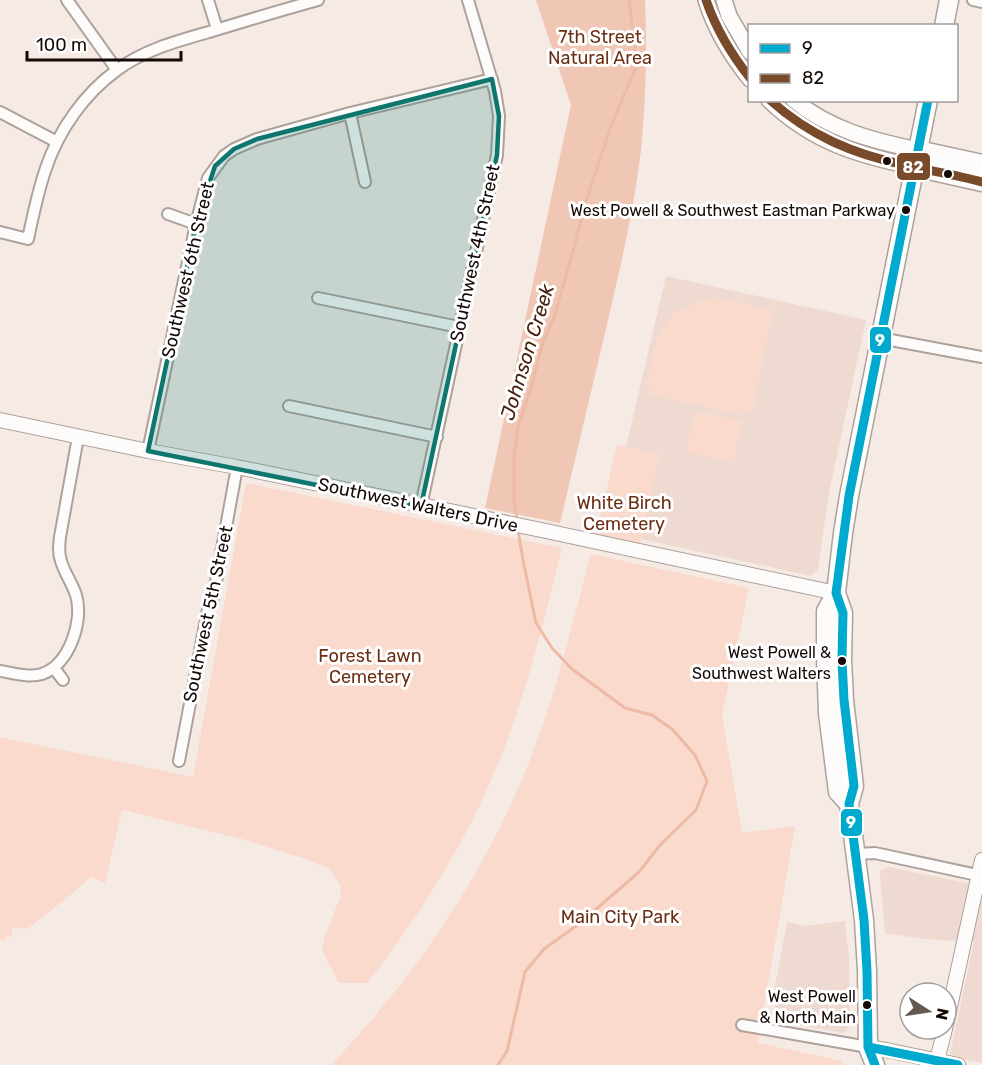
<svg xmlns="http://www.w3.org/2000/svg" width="982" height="1065" font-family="Rubik,sans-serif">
	<rect width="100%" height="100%" fill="#f6eae5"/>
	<path fill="#efdad1" d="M666 276 866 320 829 493 818 569 811 576 641 539 659 454 626 447Z
		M889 867 982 886V1063L955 1058 950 1054 974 942 923 939 885 933 880 874 881 870Z
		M845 921 849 958 850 1026 843 1033 779 1021 773 997 787 922 805 926Z"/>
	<path fill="#fadacd" d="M718 297 773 310 753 408 743 415 651 395 647 382 657 337 673 314 703 300Z
		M695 411 742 421 733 462 686 452Z
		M617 445 659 454 640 544 596 534Z
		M246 483 562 548C547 610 531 673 510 733 477 824 427 907 367 983H339L322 950 324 938 340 898 341 887 329 868 302 858 242 839 122 810 105 883 91 877 73 893 27 929 13 927 11 937 6 936 5 941 0 940V737L193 777Z
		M591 554 749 588 722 715 742 833 795 826 758 1043 843 1061V1065H331C421 970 494 861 538 738 560 678 574 616 591 554Z"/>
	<path fill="#f0c6b5" d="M536 0H645C647 50 646 100 641 150 634 212 619 272 605 333 590 396 575 460 560 523L485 508 571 105Z"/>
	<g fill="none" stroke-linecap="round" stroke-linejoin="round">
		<path stroke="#edbaa6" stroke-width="3" d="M517 520 514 500V457L518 427 532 385 543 342 554 318 578 233 584 207 611 126 637 65 629 0
			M498 1065 507 1051 525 972 544 949 579 924 639 872 661 844 696 810 707 781 695 755 672 729 652 715 625 708 572 669 552 648 536 623 523 560 518 530"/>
		<defs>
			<path id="minor" d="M67 0 117 70
				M208 0 217 29
				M973 0 982 2
				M0 112 57 142
				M350 113 365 182
				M168 214 196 224
				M0 232 28 239C33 215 38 191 46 168 59 130 84 94 117 70 144 50 177 41 209 32 245 21 282 10 318 0
				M318 298 459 327
				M880 338 982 357
				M289 406 437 437
				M148 451 196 224 208 178 224 156 234 149 257 139 350 113 492 79
				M421 506 497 155 499 116 495 91 468 0
				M54 668 63 680
				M0 671C13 673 28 678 42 674 69 665 84 621 76 595 72 583 64 572 61 561 58 553 59 545 60 537L78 437
				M179 761 208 609 213 598 237 467
				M856 854 875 853 982 876
				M742 1025 868 1047"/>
			<path id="tertiary" d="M0 420 148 451 237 467 546 531 836 593
				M946 1025 982 860
				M868 1047 891 1051 958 1065
				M937 1060 945 1029"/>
			<path id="secondary" d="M706 0C715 29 731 55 750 79
				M724 0 729 16 750 52
				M769 100C813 142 857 155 915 167
				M794 100C830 130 874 141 918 150"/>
			<path id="primary" d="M944 26 949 0
				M918 150 982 164
				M915 167 982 182
				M836 593 843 613 842 660 844 700 854 786 849 804 864 920 867 971 868 1047 875 1065
				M849 804 838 792 828 713 826 657V611L836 593 843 533 849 496 928 100"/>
		</defs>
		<use href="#minor" stroke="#ada19c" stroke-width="14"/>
		<use href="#tertiary" stroke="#ada19c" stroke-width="16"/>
		<use href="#secondary" stroke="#ada19c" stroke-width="18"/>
		<use href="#primary" stroke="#ada19c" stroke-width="21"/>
		<use href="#minor" stroke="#fefcfb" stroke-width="10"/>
		<use href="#tertiary" stroke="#fefcfb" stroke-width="14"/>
		<use href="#secondary" stroke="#fefcfb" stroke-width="15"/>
		<use href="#primary" stroke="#fefcfb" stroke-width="18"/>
		<defs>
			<path id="bus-1" d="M868 1047 958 1065
				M875 1065 868 1047 867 971 864 920 849 804 854 786 844 700 842 660 843 613 836 593 849 496 928 100"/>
			<path id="bus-2" d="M706 0C716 29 731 54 750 78
				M770 100C810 136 853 154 905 165 931 171 957 175 982 182"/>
		</defs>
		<use href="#bus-1" stroke="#fff" stroke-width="14"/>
		<use href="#bus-2" stroke="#fff" stroke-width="14"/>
		<use href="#bus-1" stroke="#00a9ce" stroke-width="9"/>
		<use href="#bus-2" stroke="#7a4b2a" stroke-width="9"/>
	</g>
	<path fill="#0f766e" fill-opacity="0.2" stroke="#0f766e" stroke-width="4.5" stroke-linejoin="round" d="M492 79 499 116 497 155 421 506 148 451 196 224 215 166 234 149 257 139Z"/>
	<g fill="#150905" stroke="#fff" stroke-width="2">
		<circle cx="887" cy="161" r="5"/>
		<circle cx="948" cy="174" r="5"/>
		<circle cx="906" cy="210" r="5"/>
		<circle cx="842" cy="661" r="5"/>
		<circle cx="867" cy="1005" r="5"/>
	</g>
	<g text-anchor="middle" stroke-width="6" stroke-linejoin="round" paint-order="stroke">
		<g font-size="16" fill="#150905" stroke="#fff" text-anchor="end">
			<text x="895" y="216">West Powell &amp; Southwest Eastman Parkway</text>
			<text x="831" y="658">West Powell &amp;<tspan x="831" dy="21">Southwest Walters</tspan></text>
			<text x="856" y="1002">West Powell<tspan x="856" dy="21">&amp; North Main</tspan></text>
		</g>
		<g font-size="18" fill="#6c2f14" stroke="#fff">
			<text x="600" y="43">7th Street<tspan x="600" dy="21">Natural Area</tspan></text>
			<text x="624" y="509">White Birch<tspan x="624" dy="21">Cemetery</tspan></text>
			<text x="370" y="662">Forest Lawn<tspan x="370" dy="21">Cemetery</tspan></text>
			<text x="620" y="923">Main City Park</text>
		</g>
		<g font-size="18" fill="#150905" stroke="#fff">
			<text transform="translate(475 253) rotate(-78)" y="6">Southwest 4th Street</text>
			<text transform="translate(188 270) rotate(-77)" y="6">Southwest 6th Street</text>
			<text transform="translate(418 505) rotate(12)" y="6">Southwest Walters Drive</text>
			<text transform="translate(208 614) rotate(-78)" y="6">Southwest 5th Street</text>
		</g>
		<g font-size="20" font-style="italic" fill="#4a200d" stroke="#fff">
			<text transform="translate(527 352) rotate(-73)" y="7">Johnson Creek</text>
		</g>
	</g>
	<g stroke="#fff" stroke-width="2">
		<rect x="896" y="152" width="35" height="29" rx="6" fill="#7a4b2a"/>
		<rect x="869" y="326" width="23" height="28" rx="6" fill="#00a9ce"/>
		<rect x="840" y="808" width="23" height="29" rx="6" fill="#00a9ce"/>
	</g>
	<g font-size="16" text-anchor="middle" font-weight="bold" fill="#fff">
		<text x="913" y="173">82</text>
		<text x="880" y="346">9</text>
		<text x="851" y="828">9</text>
	</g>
	<rect x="748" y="24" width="210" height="78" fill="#ffffff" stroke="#a19d9b" stroke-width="1.5"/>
	<rect x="760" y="44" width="30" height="9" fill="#00a9ce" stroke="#a19d9b" stroke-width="1.5"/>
	<text x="802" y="54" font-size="18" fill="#150905">9</text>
	<rect x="760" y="74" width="30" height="9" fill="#7a4b2a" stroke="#a19d9b" stroke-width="1.5"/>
	<text x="802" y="84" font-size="18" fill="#150905">82</text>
	<g transform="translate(928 1011) rotate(102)"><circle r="28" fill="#ffffff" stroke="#a19d9b" stroke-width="1.5"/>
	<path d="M0-4.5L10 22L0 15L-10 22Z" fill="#645853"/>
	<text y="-9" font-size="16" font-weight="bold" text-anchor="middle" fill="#150905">N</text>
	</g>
	<path d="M27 51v9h154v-9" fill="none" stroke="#150905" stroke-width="3"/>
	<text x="36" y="51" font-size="18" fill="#150905" stroke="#ffffff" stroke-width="4.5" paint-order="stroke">100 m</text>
</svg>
